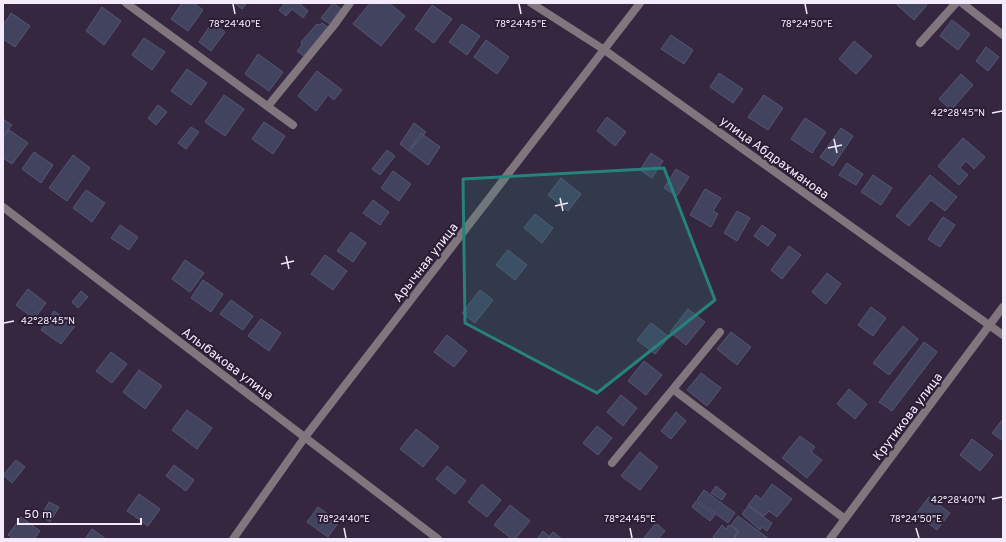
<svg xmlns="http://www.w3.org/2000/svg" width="1006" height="542" font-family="Overpass,sans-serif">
	<rect width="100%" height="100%" fill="#34273f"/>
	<path fill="#42445f" stroke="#555774" d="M182 3H194L203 10 188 31 171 19Z
		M234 3H247L242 9Z
		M285 3H299L308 11 303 18 292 9 286 16 279 10Z
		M333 3 341 9 330 24 321 18Z
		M370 3H389L405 16 381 46 353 24Z
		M899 3H925L927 5 914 20 897 5Z
		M432 5 452 19 434 43 415 29Z
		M102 7 121 21 104 45 86 31Z
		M11 13 30 26 15 47 3 39V25Z
		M952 20 970 34 958 50 940 36Z
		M212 23 225 32 211 51 199 42Z
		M322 23 329 28 305 57 297 51 302 45 301 42 317 24 320 25Z
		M462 24 480 36 467 55 449 42Z
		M671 35 693 50 684 64 661 49Z
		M144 38 165 52 152 70 132 55Z
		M486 40 509 57 497 74 474 57Z
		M854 41 872 56 856 74 839 59Z
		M986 47 999 57 988 71 976 61Z
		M258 54 283 72 269 91 245 74Z
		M187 69 207 83 191 105 171 91Z
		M317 71 342 90 334 100 328 95 316 111 298 96Z
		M719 73 743 89 733 103 710 87Z
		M961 74 973 85 951 110 939 99Z
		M224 95 244 109 225 136 205 122Z
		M764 95 783 108 768 130 748 117Z
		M158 105 167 112 156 125 148 118Z
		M607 117 626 132 615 146 597 131Z
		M805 118 826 132 812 153 791 139Z
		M3 119 12 125 3 136Z
		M264 122 285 136 273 154 252 139Z
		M414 123 426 132 409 151 400 144Z
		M191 127 199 132 186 149 178 143Z
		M841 128 853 136 833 166 820 157Z
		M9 130 28 143 12 164 3 158V138Z
		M421 133 440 147 428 165 409 151Z
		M963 138 985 157 974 169 966 161 960 168 968 175 959 185 938 166Z
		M387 150 395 156 380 175 372 169Z
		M34 152 53 165 41 183 22 169Z
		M651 153 663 161 652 178 640 170Z
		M73 155 90 168 67 201 49 188Z
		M847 163 863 174 856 185 839 175Z
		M676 169 689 177 677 196 664 188Z
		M393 171 411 184 399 201 381 188Z
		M873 175 892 188 881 205 861 192Z
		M930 175 957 197 945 211 931 200 909 226 896 216Z
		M561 178 581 194 568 211 548 195Z
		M705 189 721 198 713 211 718 214 711 227 690 215Z
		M86 190 105 203 92 222 73 208Z
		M373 200 389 212 380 225 363 213Z
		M737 211 750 218 737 241 724 233Z
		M535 214 553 228 542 243 524 228Z
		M943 217 955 225 940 247 928 239Z
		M120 225 138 237 129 250 111 238Z
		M762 225 776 235 768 246 754 236Z
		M351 232 366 243 353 262 337 251Z
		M789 246 801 255 782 279 771 270Z
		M508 250 527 265 515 280 496 265Z
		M325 255 347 271 333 290 311 274Z
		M185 260 204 273 190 292 172 279Z
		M827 273 841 284 826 304 812 292Z
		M203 280 223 294 211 312 191 298Z
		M28 289 46 303 34 319 16 305Z
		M480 290 493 300 475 323 462 313Z
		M81 291 88 297 78 308 72 302Z
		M231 300 253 316 243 330 220 314Z
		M871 307 886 318 873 336 858 325Z
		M688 309 705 322 686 345 670 332Z
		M54 311 75 326 61 344 41 330Z
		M261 319 281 333 269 351 248 336Z
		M651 323 669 337 655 354 637 340Z
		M903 326 918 339 889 375 873 363Z
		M731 332 751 347 737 365 717 349Z
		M447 335 467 351 454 367 434 352Z
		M924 342 937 352 892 411 879 402Z
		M111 352 127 364 112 383 96 371Z
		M644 361 662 375 646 395 628 381Z
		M139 370 162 386 145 409 123 392Z
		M701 373 721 388 707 406 687 390Z
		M849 389 867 404 855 419 837 404Z
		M621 395 637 408 623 426 607 412Z
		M187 410 212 428 197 449 172 430Z
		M676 412 686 421 671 439 661 431Z
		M1003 419V441L992 433Z
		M597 426 612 438 598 455 583 443Z
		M416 429 439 447 423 467 400 449Z
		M800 436 815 447 811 452 822 460 807 478 782 458Z
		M972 439 993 455 980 471 960 455Z
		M640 452 658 467 640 490 621 476Z
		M16 460 25 467 12 483 3 475Z
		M174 465 194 480 186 491 166 476Z
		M447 466 466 481 455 494 436 479Z
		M482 484 501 500 487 517 468 502Z
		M772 484 792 499 777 517 769 511 764 516 748 505 756 495 761 499Z
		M716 486 726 494 722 500 711 493Z
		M704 490 735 513 728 523 697 500Z
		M139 494 160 509 148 526 127 511Z
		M929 497 950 513 937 530 916 514Z
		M696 501 715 515 710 521 692 507Z
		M49 502 59 507 50 522 41 516Z
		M510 505 530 521 515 539H512L494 525Z
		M748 506 772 523 767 531 762 527 760 530 742 514Z
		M318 507 339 522 328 537 307 522Z
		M738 516 769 539H738L735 537 739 531 731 525Z
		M21 517 40 531 34 539H14L8 535Z
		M656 523 665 531 658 539H643Z
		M722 525 726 529 729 525 738 531 734 537 736 539H716L713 537Z
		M92 529 106 539H85Z
		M543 531 552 539H537Z
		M553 532 562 539H547Z"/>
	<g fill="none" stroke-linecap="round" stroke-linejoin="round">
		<path stroke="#82767e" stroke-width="8" d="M126 3 293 125
			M531 3 603 49 1003 335
			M962 3 1003 35
			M920 43 956 3
			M268 106 335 24 350 3
			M3 207 438 539
			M674 390 845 519
			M612 463 720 332
			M233 539 305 437 640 3
			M830 539 1003 307"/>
	</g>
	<path fill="#26827c" fill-opacity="0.2" stroke="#26827c" stroke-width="3" stroke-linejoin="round" d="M664 168 715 300 597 393 465 323 463 179Z"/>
	<path fill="none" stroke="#f3ebfb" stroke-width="1.5" d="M233 4 235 14M519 4 521 14M805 4 807 14M992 113 1002 111M834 139 837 153M828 148 842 145M560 198 563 211M555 206 568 203M286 256 289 269M281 264 294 261M4 323 14 321M992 499 1002 497M344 528 346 538M630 528 632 538M916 528 919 538"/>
	<g text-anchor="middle" stroke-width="4" stroke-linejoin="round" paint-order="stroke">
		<g font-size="13" fill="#f3ebfb" stroke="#2a1d34">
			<text transform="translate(775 157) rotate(36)" y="5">улица Абдрахманова</text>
			<text transform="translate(425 262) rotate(-52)" y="5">Арычная улица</text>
			<text transform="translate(228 363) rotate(37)" y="5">Алыбакова улица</text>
			<text transform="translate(907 416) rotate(-53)" y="5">Крутикова улица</text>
		</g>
	</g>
	<g font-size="10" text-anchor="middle" fill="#f3ebfb" stroke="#2a1d34" stroke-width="4" stroke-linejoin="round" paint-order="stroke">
		<text x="235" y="27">78°24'40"E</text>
		<text x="521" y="27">78°24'45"E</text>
		<text x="807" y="27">78°24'50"E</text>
		<text x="958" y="116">42°28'45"N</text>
		<text x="48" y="324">42°28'45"N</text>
		<text x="958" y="503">42°28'40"N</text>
		<text x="344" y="522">78°24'40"E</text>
		<text x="630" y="522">78°24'45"E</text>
		<text x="916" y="522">78°24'50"E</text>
	</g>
	<rect width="1006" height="542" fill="none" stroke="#f3ebfb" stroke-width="8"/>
	<path d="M18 518v6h123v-6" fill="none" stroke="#f3ebfb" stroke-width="2"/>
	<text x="24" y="518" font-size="12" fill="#f3ebfb" stroke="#2a1d34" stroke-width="3" paint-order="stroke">50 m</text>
</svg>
